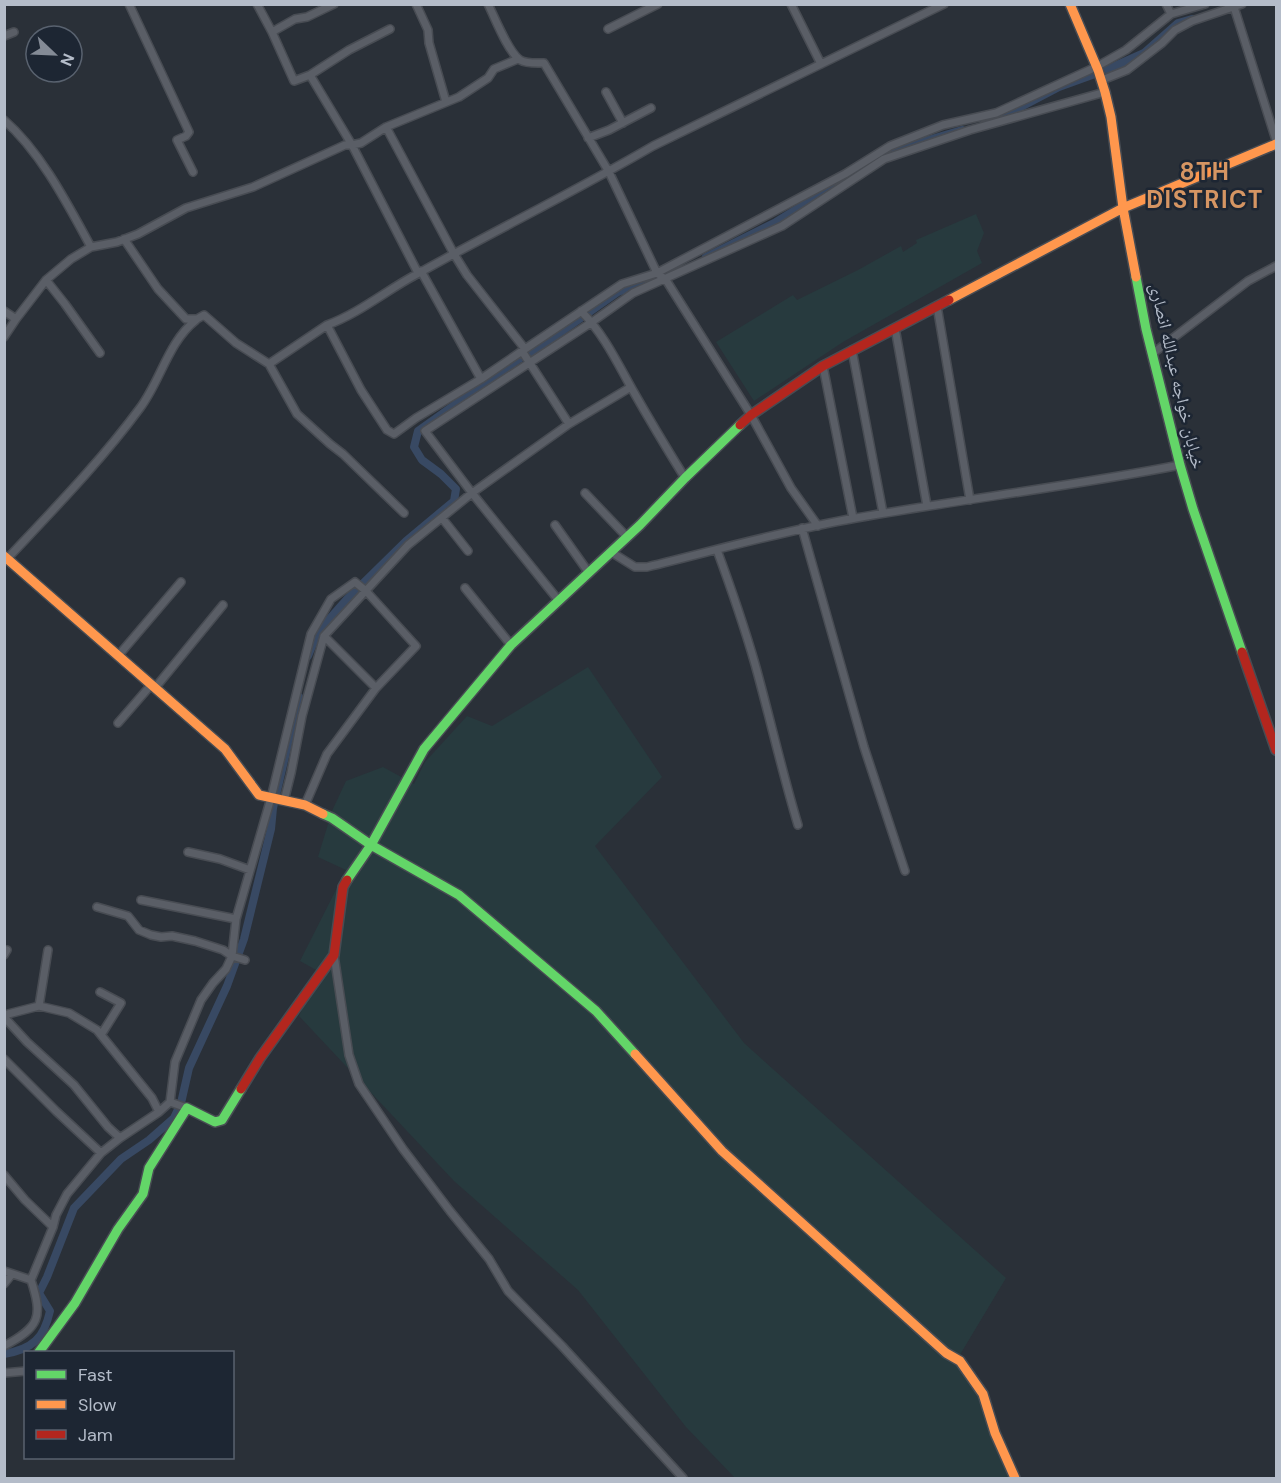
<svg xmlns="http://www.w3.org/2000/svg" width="1281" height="1483" font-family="'DM Sans','Noto Naskh Arabic',sans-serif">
	<rect width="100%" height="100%" fill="#2a3038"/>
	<path fill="#273a3e" d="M976 214 984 233 977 251 982 263 843 342 754 401 716 342 793 295 797 300 858 270 901 246 903 252 917 243 916 240Z
		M588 667 662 777 595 846 744 1043 1006 1278 955 1363 975 1390 1016 1478H735L686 1427 578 1290 454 1181 299 1016 318 971 300 961 346 870 318 857 332 811 346 781 383 767 414 784 425 762 467 716 492 726Z"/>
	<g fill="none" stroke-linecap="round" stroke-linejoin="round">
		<path stroke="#384963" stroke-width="8" d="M994 121 1059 87 1106 70 1144 53 1178 23 1192 19
			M706 257 776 222 891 151 962 130
			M308 656 318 632 348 598 406 541 454 501 456 489 441 474 422 460 414 447 418 431 519 359 531 353 618 292 662 277
			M4 1354C33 1349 44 1338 50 1311L39 1293 47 1277 74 1208 121 1159 149 1140 174 1118 181 1103 189 1068 227 986 244 939 271 829 273 808 299 697"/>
		<defs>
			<path id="street" d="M129 4 189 132 186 136 177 140 193 172
				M257 4 272 32 294 81 310 75 349 50 390 29
				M416 4 428 30 429 43 446 102
				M488 4C495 18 508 52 520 60 527 64 536 63 544 63L609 172 657 273 666 280 751 415 791 488 818 526
				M791 4 821 64
				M1166 4 1171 14
				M1234 7 1276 140
				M608 29 658 4
				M272 32 295 19 307 17 334 4
				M4 36 14 32
				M310 75 352 145 418 273
				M1102 80 1127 70 1162 43 1175 30 1192 21 1242 4
				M606 92 623 123
				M4 120C41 152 68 205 91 247
				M386 127 454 254 467 275 525 349
				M588 138 609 130 651 108
				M124 239 158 289 186 319H197L204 315 236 343 269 364 297 414 330 444 343 454 404 513
				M421 271 481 379
				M46 280 65 304 100 353
				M937 306 970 500
				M4 311 16 319
				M581 311C603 333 617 362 632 389 649 419 667 449 685 478
				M327 325 361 390 387 430 394 434 416 418 481 379 525 349 622 284 657 273 845 174 890 146 943 125 996 113 1096 67 1126 50 1171 14 1205 4
				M895 328 927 506
				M4 337 16 319 46 280 71 259 91 247 117 242 138 234 186 208 253 187 345 145H352L361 143 386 127 459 97 488 78 494 69 518 59
				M852 350 883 513
				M522 351 569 424
				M1152 354 1248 281 1276 266
				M269 364 327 325C360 313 388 289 419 273 496 230 576 191 653 146L944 4
				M823 366 853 518
				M585 493 627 537
				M442 518 468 551
				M555 525 589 573
				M802 528 864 747 905 871
				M717 550C731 588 744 626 755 664 770 718 782 772 798 825
				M611 552 635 567H647C717 550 786 530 856 518 964 499 1073 486 1180 465
				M7 559C52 511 101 461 140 408 161 380 168 342 196 320
				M465 588 511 645
				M559 601 472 493 425 431 592 322 633 293 782 226 884 159 970 130 1105 92
				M324 636 376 688
				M118 656 181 582
				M155 688 223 605
				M118 723 151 685
				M284 801 291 773 302 716 324 636 408 545 472 493 569 424 631 387
				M188 852 220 859 250 870
				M141 900 236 919
				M97 907 128 916 139 930 151 935 161 937 172 936 195 941 223 950 232 956 245 960
				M4 955 7 950
				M334 955 349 1055 359 1084 403 1149 450 1211 489 1259 508 1291 562 1346 683 1478
				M100 992 121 1003 101 1035
				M39 1006 48 950
				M5 1018 27 1042 74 1085 108 1127 120 1138
				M4 1019 8 1014 39 1006 69 1013 97 1030 152 1098 159 1112
				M4 1059 56 1111 101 1153
				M170 1102 187 1108
				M4 1175 25 1200 53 1227
				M4 1271 31 1280
				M4 1284 12 1274
				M4 1346C40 1327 43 1317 31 1280L53 1227 56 1215 67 1194 101 1153 120 1138 159 1112 170 1102 175 1062 201 1000 213 983 226 969 232 956 236 919 271 798 311 634 331 599 355 582 366 591 416 646 376 688 327 754 305 805
				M4 1373 26 1371"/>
			<path id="fast" d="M1136 277 1146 329 1180 465 1193 509 1242 652
				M323 814 332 818 371 845 459 895 596 1011 635 1054
				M347 880 371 845 424 749 511 645 640 525 685 478 740 425
				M39 1352 75 1303 118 1229 143 1194 149 1168 187 1108 215 1122 222 1120 241 1089"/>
			<path id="slow" d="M1070 4 1098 70 1105 92 1111 117 1123 208 1136 277
				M949 300 1123 208 1276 144
				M4 556 225 749 259 795 305 805 323 814
				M635 1054 722 1151 946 1353 960 1361 983 1394 995 1433 1015 1478"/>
			<path id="jam" d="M740 425 751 415 823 366 949 300
				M1242 652 1276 750
				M241 1089 260 1058 334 955 343 887 347 880"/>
		</defs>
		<use href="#street" stroke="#484c53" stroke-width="10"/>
		<use href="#fast" stroke="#484c53" stroke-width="12"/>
		<use href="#slow" stroke="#484c53" stroke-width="12"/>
		<use href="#jam" stroke="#484c53" stroke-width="12"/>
		<use href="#street" stroke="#5a5e66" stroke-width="7"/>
		<use href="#fast" stroke="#63d668" stroke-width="9"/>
		<use href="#slow" stroke="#ff974d" stroke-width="9"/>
		<use href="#jam" stroke="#b3261e" stroke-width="9"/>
	</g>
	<g text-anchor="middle" stroke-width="5" stroke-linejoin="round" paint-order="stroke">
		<g font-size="18" fill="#b4bcc9" stroke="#1d2633">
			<text transform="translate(1177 376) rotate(77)" y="6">خیابان خواجه عبدالله انصاری</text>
		</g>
		<g font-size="24" font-weight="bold" letter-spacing="1.5" fill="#d59563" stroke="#1d2633">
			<text x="1205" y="180">8TH<tspan x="1205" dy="28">DISTRICT</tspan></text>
		</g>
	</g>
	<rect width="1281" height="1483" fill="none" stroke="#b4bcc9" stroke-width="12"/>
	<rect x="24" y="1351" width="210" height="108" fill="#1d2633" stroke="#59626f" stroke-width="1.5"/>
	<rect x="36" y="1370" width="30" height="9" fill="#63d668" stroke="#59626f" stroke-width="1.5"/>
	<text x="78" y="1381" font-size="18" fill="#b4bcc9">Fast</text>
	<rect x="36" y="1400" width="30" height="9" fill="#ff974d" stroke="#59626f" stroke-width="1.5"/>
	<text x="78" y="1411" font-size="18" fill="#b4bcc9">Slow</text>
	<rect x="36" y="1430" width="30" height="9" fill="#b3261e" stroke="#59626f" stroke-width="1.5"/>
	<text x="78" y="1441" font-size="18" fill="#b4bcc9">Jam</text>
	<g transform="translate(54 54) rotate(113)"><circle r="28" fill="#1d2633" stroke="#59626f" stroke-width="1.5"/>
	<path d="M0-4.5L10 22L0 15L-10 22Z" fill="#848b96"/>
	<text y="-9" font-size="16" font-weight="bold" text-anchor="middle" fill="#b4bcc9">N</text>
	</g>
</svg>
